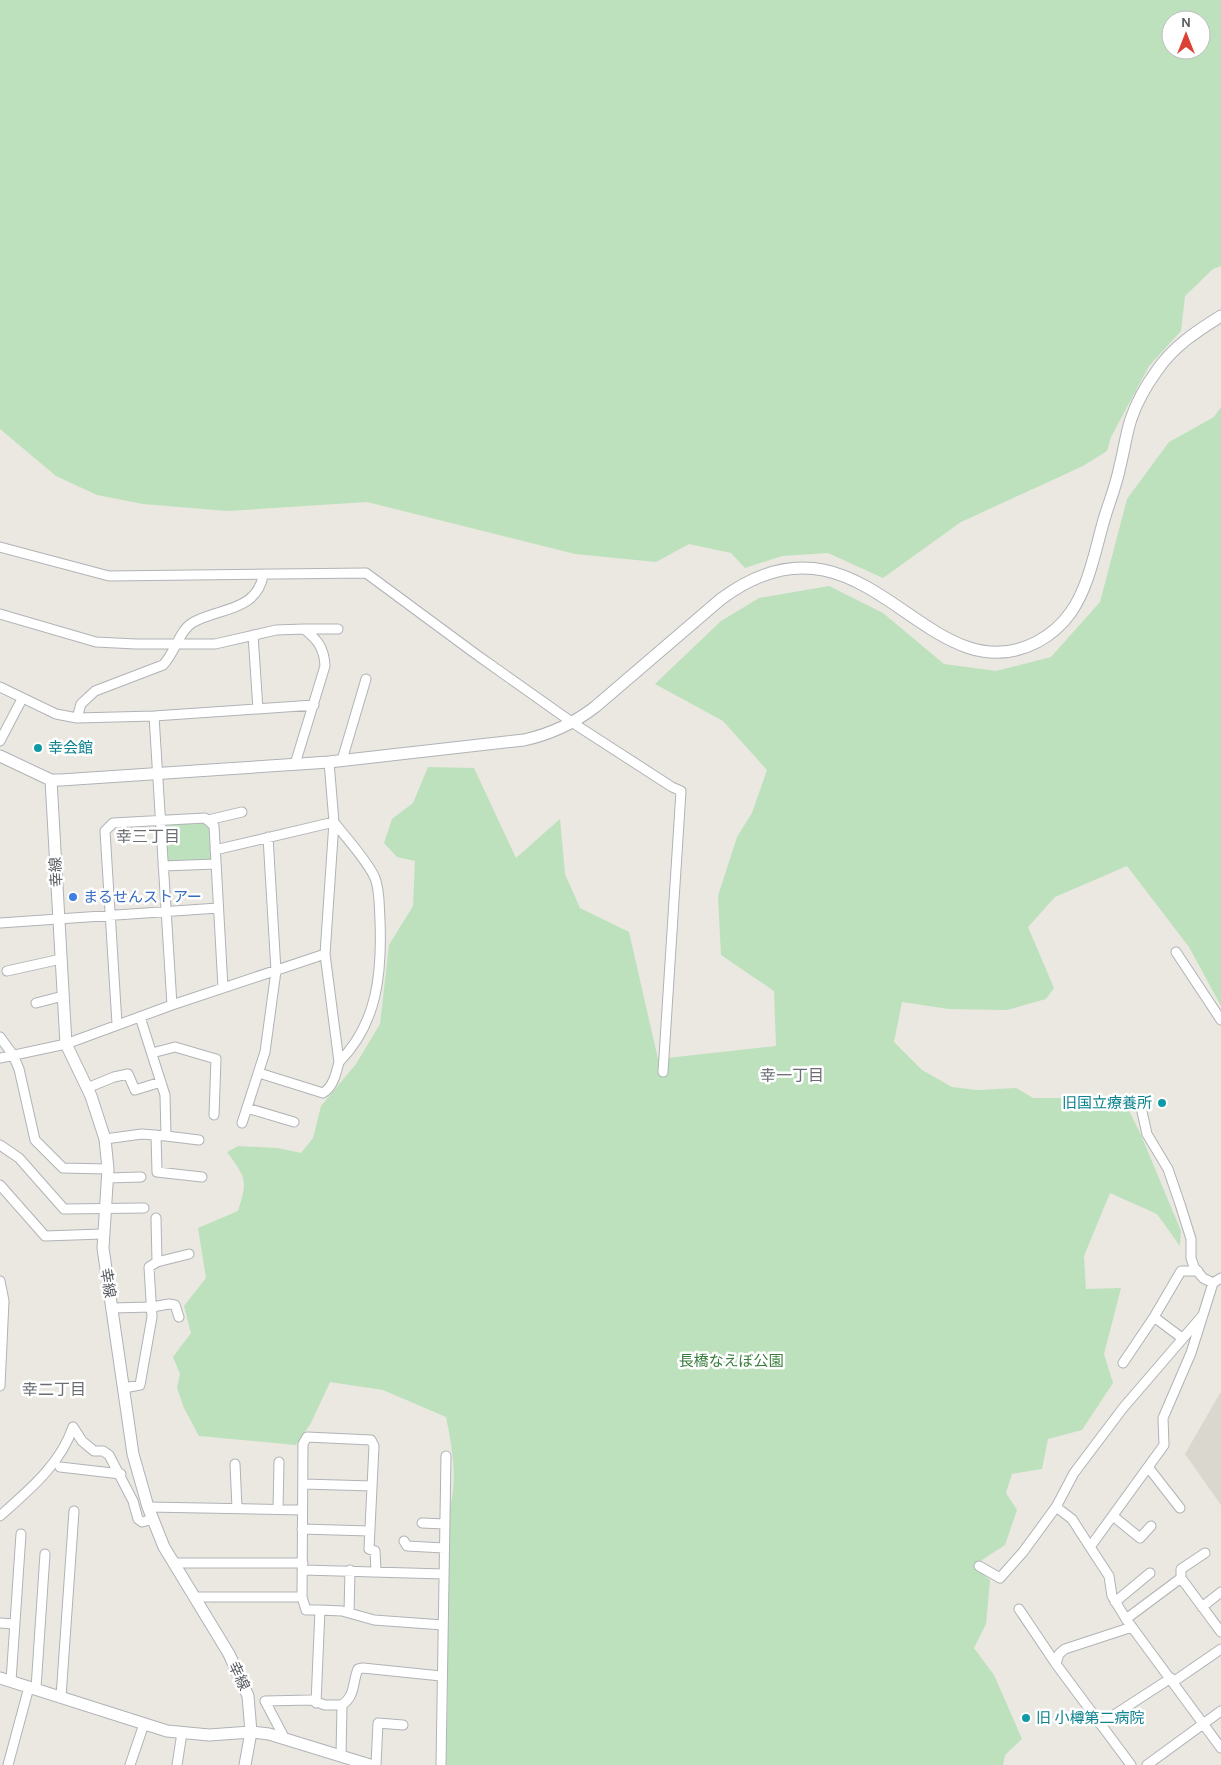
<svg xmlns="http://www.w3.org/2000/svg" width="1221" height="1765" font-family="Karla,'Noto Sans JP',sans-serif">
	<rect width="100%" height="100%" fill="#eae8e0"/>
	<path fill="#dad7ce" d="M1220 1393H1221V1505L1185 1454Z"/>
	<path fill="#bde1bd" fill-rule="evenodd" d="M0 0H1221V266L1213 269 1185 296 1181 331 1149 366 1111 437 1107 451 1083 466 961 522 883 578 828 553 782 556 745 568 731 553 689 544 656 562 575 554 367 502 227 511 143 504 97 495 56 476 0 429ZM1171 20H1201V50H1171Z
		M1221 407V1006L1189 947 1127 866 1055 897 1028 927 1054 988 1046 999 1007 1010 949 1009 902 1002 894 1042 922 1070 952 1087 977 1090 1016 1088 1033 1098H1123L1141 1135 1181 1231 1180 1246 1157 1214 1110 1193 1084 1256 1086 1289 1121 1288 1104 1354 1113 1383 1082 1430 1048 1439 1042 1469 1012 1474 1006 1493 1017 1510 1005 1545 973 1566 990 1580 986 1624 974 1648 994 1675 1022 1739 1005 1755 1003 1765H446L448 1683 446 1520C459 1488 453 1450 446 1417L383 1390 330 1382 311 1423 296 1445 199 1436 184 1408 177 1388 180 1374 173 1357 191 1333 184 1306 206 1278 198 1228 238 1211C248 1180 246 1178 227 1152L238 1146 278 1148 301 1153 313 1138 321 1106 356 1064 380 1024 389 945 413 906 415 861 397 857 384 843 392 819 413 803 428 767 474 768 516 858 560 819 565 874 580 908 629 932 658 1059 776 1046 774 991 721 955 718 896 737 837 752 813 767 770 723 721 655 684 721 621 759 598 829 586 883 613 944 664 996 671 1051 657 1100 602 1127 499 1169 442 1214 417Z
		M204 822 209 828 211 860 167 861 164 827 167 823Z"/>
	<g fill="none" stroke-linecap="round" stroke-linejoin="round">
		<defs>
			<path id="street" d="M0 547 109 576 366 573 477 655 573 723 672 787 681 791 663 1072
				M0 614 96 642 136 644H215L276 630 304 629C318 640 324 648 325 666L295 764
				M304 629H338
				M253 635 258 709
				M0 687 56 714 77 718 154 716 314 705
				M154 716 172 1005
				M77 718 81 704 95 691 163 665C175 653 179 631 192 623 217 608 256 612 263 576
				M0 741 22 699
				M342 760 366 679
				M208 820 242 812
				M215 850 334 822C346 838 367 860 375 878 380 891 379 906 380 920 382 972 378 1023 339 1062
				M163 866 216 864
				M0 923 218 908
				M1176 952 1221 1020
				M7 971 61 959
				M36 1003 63 996
				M117 1024 105 831 113 823 205 818 214 826 223 988
				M0 1037 13 1055 19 1069 35 1140 63 1168 108 1169
				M152 1053 175 1047 216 1059 214 1115
				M0 1058 66 1044 172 1005 325 954
				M259 1073 323 1093C333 1087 336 1074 339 1062L325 954 334 822 329 762
				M87 1088 114 1077 128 1074 135 1090 161 1082
				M1141 1107 1147 1134 1168 1169 1180 1204 1191 1239V1258L1194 1267 1203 1278 1213 1283
				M247 1108 294 1122
				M242 1123 265 1052 276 971 268 837
				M156 1135 157 1172 202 1177
				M166 1136 199 1140
				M105 1139 142 1134 166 1136 165 1095 140 1017
				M0 1145 19 1158 64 1209 144 1208
				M108 1178 141 1177
				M0 1185 45 1236 102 1234
				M156 1218 157 1262
				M0 1281 4 1301 0 1386
				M112 1308 152 1307 169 1304 175 1305 179 1317
				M1203 1315 1123 1408 1074 1473 1056 1507 1072 1519 1090 1547 1109 1576 1112 1596 1126 1619 1221 1748
				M1154 1317 1181 1271H1198
				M1123 1363 1154 1317 1182 1338
				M124 1388 140 1385 152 1317 149 1267 157 1262 189 1254
				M73 1427 82 1441 94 1451H103L109 1455 133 1501 138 1519 142 1522 153 1519
				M235 1464 237 1508
				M60 1467 121 1474
				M1148 1467 1180 1508
				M304 1484 372 1486
				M148 1507 302 1510
				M278 1509 279 1462
				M0 1516C29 1490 60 1465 73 1427
				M1113 1516 1140 1538 1151 1526
				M422 1523 445 1524
				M302 1529 369 1531
				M404 1541 407 1546 444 1548
				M1090 1547 1164 1445 1163 1418 1191 1353 1213 1283 1221 1278
				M174 1563H303
				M979 1566 1000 1578 1023 1552 1056 1507
				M303 1570 444 1574
				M1181 1578 1221 1632
				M194 1597H302
				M1115 1602 1150 1573
				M1202 1607 1221 1592
				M1019 1609 1056 1664 1131 1765
				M320 1610 342 1611 374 1620 443 1625
				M349 1613 350 1570
				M1126 1619 1181 1578V1569L1205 1553
				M0 1623 14 1624
				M1056 1664 1059 1654 1065 1649 1132 1627
				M11 1681 21 1534
				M1173 1682 1221 1649
				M36 1688 45 1554
				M61 1697 74 1511
				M316 1703 320 1610H306L302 1597 303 1444 307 1437 371 1440 374 1446 369 1549 375 1551 376 1571
				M1100 1724 1171 1678
				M285 1739 265 1701 311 1700 325 1705H342C356 1695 352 1683 358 1669L363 1668 441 1676
				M341 1756 342 1705
				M8 1765 29 1687
				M130 1765 144 1724
				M177 1765 182 1733
				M376 1765 378 1723 403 1725
				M441 1765 446 1456
				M1147 1765 1221 1711"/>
			<path id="secondary" d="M0 756 51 780H61L329 762 524 740C551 734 573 724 595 707L721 599C865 492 925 700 1037 642 1050 635 1062 625 1071 612 1090 585 1096 545 1106 513 1111 498 1117 482 1120 466 1124 451 1126 434 1131 419 1137 401 1147 384 1158 369 1174 346 1197 331 1221 316
				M51 780 66 1044 91 1096 105 1139 108 1169 103 1248 133 1454 148 1507 164 1547 229 1654 248 1696 251 1732 245 1765
				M0 1678 167 1731 209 1735 251 1732 269 1734 370 1765"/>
		</defs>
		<use href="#street" stroke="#b0b3b7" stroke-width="11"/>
		<use href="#secondary" stroke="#afb3b7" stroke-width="13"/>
		<use href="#street" stroke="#fff" stroke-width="9"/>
		<use href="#secondary" stroke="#fff" stroke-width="11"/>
	</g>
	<g fill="#0f9aa8" stroke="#fff" stroke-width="2">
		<circle cx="38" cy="748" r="5"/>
		<circle cx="1162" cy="1103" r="5"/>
		<circle cx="1026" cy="1718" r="5"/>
	</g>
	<circle fill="#3f7fe0" stroke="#fff" stroke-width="2" cx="73" cy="897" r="5"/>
	<g text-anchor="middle" stroke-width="5" stroke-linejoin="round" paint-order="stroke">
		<g font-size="15" fill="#0d838f" stroke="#fff" text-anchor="start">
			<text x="48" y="753">幸会館</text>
			<text x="1152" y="1108" text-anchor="end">旧国立療養所</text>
			<text x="1036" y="1723">旧 小樽第二病院</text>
		</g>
		<g font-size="15" fill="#585c60" stroke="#fff">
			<text transform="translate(56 872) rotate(-93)" y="5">幸線</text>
			<text transform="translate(108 1283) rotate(81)" y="5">幸線</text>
			<text transform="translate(239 1676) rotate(65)" y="5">幸線</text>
		</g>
		<g font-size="15" fill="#366cbe" stroke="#fff" text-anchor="start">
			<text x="83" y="902">まるせんストアー</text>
		</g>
		<g font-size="15" fill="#397e3c" stroke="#fff">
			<text x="731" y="1366">長橋なえぼ公園</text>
		</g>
		<g font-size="16" fill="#6a6e72" stroke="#fff">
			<text x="148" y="842">幸三丁目</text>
			<text x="792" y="1081">幸一丁目</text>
			<text x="54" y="1395">幸二丁目</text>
		</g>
	</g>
	<g transform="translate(1186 35)"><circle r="24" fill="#ffffff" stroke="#bcbebf"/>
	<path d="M0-4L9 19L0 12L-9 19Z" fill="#db4135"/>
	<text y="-8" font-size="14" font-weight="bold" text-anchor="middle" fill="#585c60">N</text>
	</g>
</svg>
